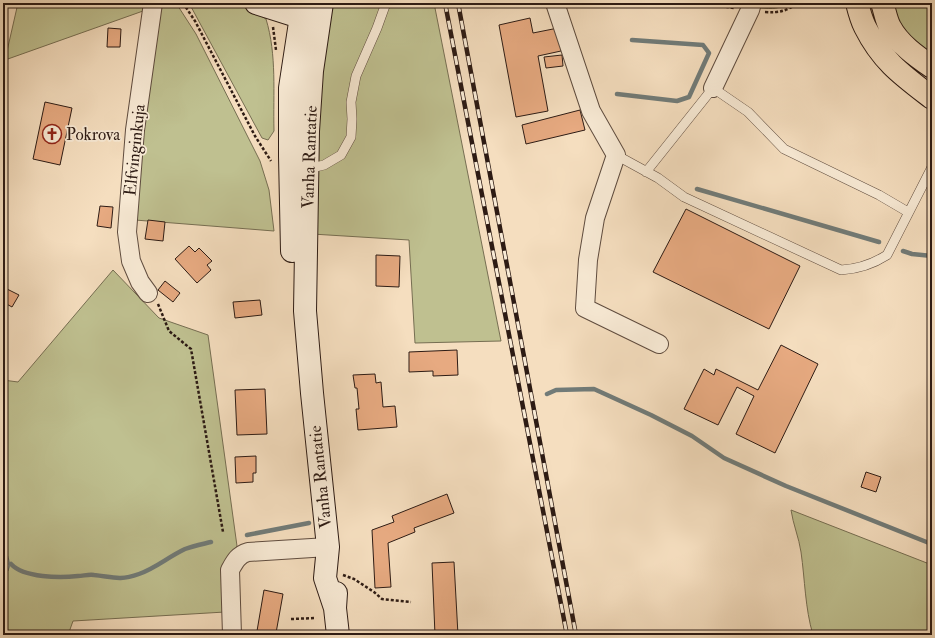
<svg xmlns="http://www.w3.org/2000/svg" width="935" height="638" font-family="'IM FELL Double Pica',serif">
	<rect width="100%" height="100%" fill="#f5debf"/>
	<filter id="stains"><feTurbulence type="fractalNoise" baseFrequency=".005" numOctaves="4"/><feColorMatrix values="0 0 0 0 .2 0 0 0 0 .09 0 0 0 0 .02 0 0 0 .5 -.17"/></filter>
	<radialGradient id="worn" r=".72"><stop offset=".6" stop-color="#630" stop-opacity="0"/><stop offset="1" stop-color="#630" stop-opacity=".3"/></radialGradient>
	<path fill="#bfc090" stroke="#766e52" d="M18 3H145L143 11 5 60Z
		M162 3H176L196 34 260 161 269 190 274 231 135 220 143 135Z
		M189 3H236L255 12 266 19C277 55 273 93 274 131L268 140 262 138Z
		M328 3H434L501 341 415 343 409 240 312 234 314 153Z
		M762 3H789C780 9 772 9 761 8Z
		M890 3H932V57L903 31Z
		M113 270 159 318 208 335 237 546 225 569V612L73 621 68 635H3V575L8 571 7 554 3 552V380L18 382Z
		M791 510 932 565 931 635H813C805 608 805 580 801 552 799 538 793 524 791 510Z"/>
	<path fill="#9fbbba" stroke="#717b78" d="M3 552 7 554C10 563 12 569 3 575Z"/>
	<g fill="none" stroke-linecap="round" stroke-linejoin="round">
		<path stroke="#717b78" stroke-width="4.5" d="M617 94 677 101 689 97 709 53 703 45 632 40
			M697 189 879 242
			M903 251 912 254 932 256
			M547 394 556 390 594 389 651 415 692 436 724 458 786 486 929 543 932 542
			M247 535 309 523
			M11 564C24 578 60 578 78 576 83 576 89 574 94 575 113 577 119 581 139 574 156 568 168 557 185 549 193 546 203 544 211 542"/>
	</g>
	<path fill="#e7aa81" stroke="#2d1b14" d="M530 18 533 33 558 28 561 51 538 56 548 111 516 117 499 25Z
		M108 28 121 29 120 47H107Z
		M562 55 563 66 546 68 544 57Z
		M45 102 72 108 60 165 33 159Z
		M580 110 585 130 526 144 522 125Z
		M100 206 113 207 111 228 97 226Z
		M686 209 800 266 769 329 653 272Z
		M148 220 165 222 163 241 145 239Z
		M189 246 195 252 199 248 212 261 207 265 211 270 197 283 175 259Z
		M376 255 400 256 399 287 376 286Z
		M165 281 180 293 173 302 158 290Z
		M3 287 19 295 12 307 3 302Z
		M260 300 262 315 235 318 233 302Z
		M781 345 818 364 775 453 736 434 754 396 737 387 718 425 684 409 704 369 714 375 716 369 758 390Z
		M457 350 458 375 433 376V371L409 372V352Z
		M375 374 376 383 381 382 383 407 395 406 397 427 358 430 356 409H359L357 388H355L353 375Z
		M265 389 267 434 237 435 235 390Z
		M256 456V473H253V482L236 483 235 457Z
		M866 472 881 477 876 492 861 487Z
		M447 494 454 513 414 528 415 532 388 543 391 587 375 588 372 530 394 522 392 516Z
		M454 562 458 635H435L432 563Z
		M264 590 283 594 276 633 286 635H271V633L257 631Z"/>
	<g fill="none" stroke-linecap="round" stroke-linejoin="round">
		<defs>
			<path id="lane" d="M616 155 658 178 684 197 841 270C858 269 873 264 887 255L932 167
				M307 169 324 165 341 155 351 137 352 119 351 102 356 76 377 28 386 3
				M646 172 713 88 748 112 784 149 879 195 908 212"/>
			<path id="street" d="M555 3 591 111 616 155 595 218 588 260 585 308 659 344
				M713 88 750 10 752 3
				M148 293 140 282 131 261 127 232 135 130 153 3
				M232 635 230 570C235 561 238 555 248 552L328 547"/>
			<path id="secondary" d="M256 3 300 17 312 9
				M322 3 312 71 308 131 305 311 312 393 328 547 325 578 335 608
				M292 251 290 156V88L303 3
				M336 593 335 608 338 635"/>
			<path id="highway" d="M857 3C859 11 861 19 865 27 882 61 902 75 932 98
				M882 3C885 11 886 20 890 27 899 44 916 56 932 67"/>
		</defs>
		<use href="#lane" stroke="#5f4c3f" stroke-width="10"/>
		<use href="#street" stroke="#5f4c3f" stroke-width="20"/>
		<use href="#secondary" stroke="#2d1b14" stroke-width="24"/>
		<use href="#highway" stroke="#2d1b14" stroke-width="24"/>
		<path stroke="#2d1b14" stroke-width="2.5" stroke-dasharray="3 2" stroke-linecap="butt" d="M183 3 195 21 255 136 271 161
			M701 3 734 8
			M765 12C780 13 786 11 798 3
			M273 27 276 50
			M158 304 169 331 191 349 223 532
			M343 575 354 579 374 592 382 599 411 602
			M291 619 316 618"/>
		<use href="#lane" stroke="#f8ead5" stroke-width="9"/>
		<use href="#street" stroke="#f8ead5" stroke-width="18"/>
		<use href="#secondary" stroke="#f8ead5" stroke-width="22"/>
		<use href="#highway" stroke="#f5debf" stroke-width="22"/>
		<defs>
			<path id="rail" d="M445 3 567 635
				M458 3 576 635"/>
		</defs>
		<use href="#rail" stroke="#2d1b14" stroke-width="4.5"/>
		<use href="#rail" stroke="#f8ead5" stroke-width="3" stroke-dasharray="9" stroke-linecap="butt"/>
	</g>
	<defs>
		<symbol id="church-ring" viewBox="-11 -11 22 22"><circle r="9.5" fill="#f8ead5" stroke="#8f2418" stroke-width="1.5"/><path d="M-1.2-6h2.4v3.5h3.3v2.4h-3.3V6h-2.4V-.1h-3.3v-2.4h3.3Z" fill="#8f2418"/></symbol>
	</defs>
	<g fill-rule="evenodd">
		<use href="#church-ring" x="41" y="123" width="22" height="22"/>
	</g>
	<g text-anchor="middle" stroke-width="3.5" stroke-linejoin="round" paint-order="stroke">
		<g font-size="17" fill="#2d1b14" stroke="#f8ead5" text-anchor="start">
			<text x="66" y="140">Pokrova</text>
		</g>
		<g font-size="17" fill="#2d1b14" stroke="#f8ead5">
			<text transform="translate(134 150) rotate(-84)" y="6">Elfvinginkuja</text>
			<text transform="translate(309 157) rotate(-88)" y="6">Vanha Rantatie</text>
			<text transform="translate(320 477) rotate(-96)" y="6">Vanha Rantatie</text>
		</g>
	</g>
	<rect width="935" height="638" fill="none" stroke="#f5debf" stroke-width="16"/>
	<rect x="4" y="4" width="927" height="630" fill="none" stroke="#2d1b14" stroke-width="2"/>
	<rect x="8" y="8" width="919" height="622" fill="none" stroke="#2d1b14"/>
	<rect width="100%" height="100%" filter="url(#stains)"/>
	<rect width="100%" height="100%" fill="url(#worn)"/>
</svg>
